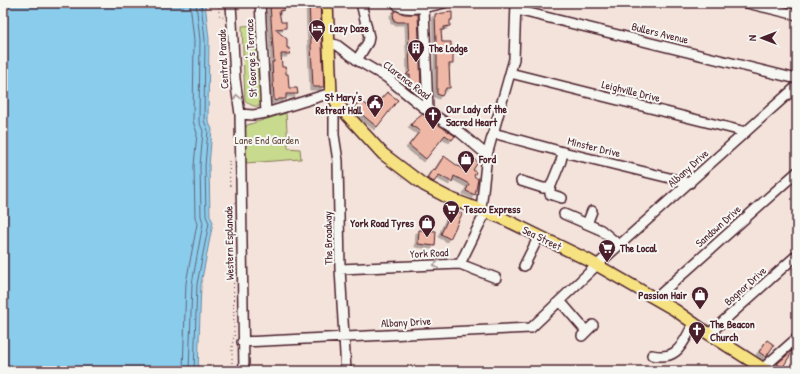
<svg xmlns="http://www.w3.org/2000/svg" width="800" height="374" font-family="'Patrick Hand',sans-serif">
	<defs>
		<filter id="shadow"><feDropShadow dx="-3" dy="3" stdDeviation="0" flood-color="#0004"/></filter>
	</defs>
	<rect width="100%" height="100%" fill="#f4e3db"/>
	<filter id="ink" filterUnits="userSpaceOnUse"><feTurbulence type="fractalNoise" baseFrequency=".025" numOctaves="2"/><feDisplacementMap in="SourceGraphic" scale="8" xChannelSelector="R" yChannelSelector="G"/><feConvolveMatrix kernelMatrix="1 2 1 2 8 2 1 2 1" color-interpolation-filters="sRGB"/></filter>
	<g filter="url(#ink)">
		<path fill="#c7da8e" stroke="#887c5c" d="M258 25 262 106C254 107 251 106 245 100L242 26Z
			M286 113 288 148 300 149 301 159 246 163C245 153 242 133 247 125Z"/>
		<path fill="#8accec" stroke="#70879f" d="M3 3H205L209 39 208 121 212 129 209 166 210 216 213 222 201 284 198 371H3Z"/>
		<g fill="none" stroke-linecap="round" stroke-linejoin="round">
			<path stroke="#646478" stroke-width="1" d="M183 371 186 283 197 224 195 217 194 166 197 133 193 121 194 40 190 3
				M189 371 192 284 203 223 201 216 200 166 203 131 199 121 200 40 196 3
				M194 371 197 284 209 223 206 216 205 166 208 130 204 121 205 40 201 3"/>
		</g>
		<path fill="#efb7a5" stroke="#4a1f2b" filter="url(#shadow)" d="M279 3 284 4V10L279 11 281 22H286V28L275 29 287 39V48H289L290 54H281L282 67H286V74H288L289 88H297L298 94H286V99H279L277 101 274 100V98L272 62H274L270 4Z
			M309 3H320L324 87H313Z
			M395 10 404 14H418L421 87 411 88 410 75H406L410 71 408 22H397L396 21H394L393 12H395Z
			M452 12V20H450V26L444 27V30H441L442 42H451V48H453V64H449L450 88H446L442 96 437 94V50H433V43L436 42 435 14Z
			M387 92 398 100 377 127 354 108 360 100 372 109Z
			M423 114 455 136 452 140 445 135 426 159 409 145 420 131 411 125 414 121Z
			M444 156 462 169 469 156 478 162 473 170 476 172 474 176 478 179 475 195 466 191 469 184 454 176 452 182 439 175 434 182 427 178 433 169 435 170Z
			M452 209 462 214 450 239 441 234Z
			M419 230 436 231 435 246 418 244Z
			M767 340 774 345 766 357 759 352Z
			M794 349 783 367 777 364Z"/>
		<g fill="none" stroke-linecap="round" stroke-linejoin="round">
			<defs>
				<path id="minor" d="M231 3 235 79 240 114 244 371
					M260 3 266 113
					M396 3C402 14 433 6 444 3
					M747 3 797 15
					M424 8 428 111
					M517 10 797 79
					M328 43 337 45 357 60 386 77 428 111 457 130 487 155
					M357 60 368 42 369 37 361 3
					M510 73 746 132
					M338 105 334 113V135L338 161 340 269 346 371
					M240 114 253 115 266 113 331 93
					M493 133 563 152 690 183
					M521 181 543 188H550L561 161 563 152
					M550 188V194L562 198
					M481 209 487 155 514 59 516 3
					M564 214 601 230 619 245
					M587 224 592 211
					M460 264 496 278
					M524 266 539 236
					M340 269 460 264 486 211
					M656 298 797 172
					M560 301 586 331
					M709 334 797 255
					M582 336 593 325
					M242 342 531 328 597 265 797 86
					M652 355C679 361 683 342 694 323
					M763 368 797 338"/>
				<path id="major" d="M327 3 331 93 338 105 383 154 424 185 449 198 502 218 588 260 675 310 709 334 767 371"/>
			</defs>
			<use href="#minor" stroke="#4a1f2b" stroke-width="12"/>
			<use href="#major" stroke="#4a1f2b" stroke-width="14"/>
			<path stroke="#4a1f2b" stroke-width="1" stroke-dasharray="1 3" stroke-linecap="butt" d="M219 3V15L224 18
				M229 161 230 188
				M233 223 234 334 235 338
				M232 371V347L234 335"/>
			<use href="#minor" stroke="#f6f6f2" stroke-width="9"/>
			<use href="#major" stroke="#f7e281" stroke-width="11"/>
		</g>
		<defs><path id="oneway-chevron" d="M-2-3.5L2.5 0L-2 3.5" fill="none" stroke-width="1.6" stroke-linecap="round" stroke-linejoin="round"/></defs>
		<g stroke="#a99598">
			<use href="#oneway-chevron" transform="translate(237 97) rotate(-101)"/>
			<use href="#oneway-chevron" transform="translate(436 265) rotate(177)"/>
		</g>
	</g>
	<defs>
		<symbol id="hotel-pin" viewBox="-11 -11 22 30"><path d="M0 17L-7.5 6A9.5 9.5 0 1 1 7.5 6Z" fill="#4a1f2b" stroke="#f6f6f2"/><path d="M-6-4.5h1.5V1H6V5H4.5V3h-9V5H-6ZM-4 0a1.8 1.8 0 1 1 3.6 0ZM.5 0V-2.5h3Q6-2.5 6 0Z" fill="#fff"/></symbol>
		<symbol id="building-pin" viewBox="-11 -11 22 30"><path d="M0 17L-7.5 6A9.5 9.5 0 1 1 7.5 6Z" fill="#4a1f2b" stroke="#f6f6f2"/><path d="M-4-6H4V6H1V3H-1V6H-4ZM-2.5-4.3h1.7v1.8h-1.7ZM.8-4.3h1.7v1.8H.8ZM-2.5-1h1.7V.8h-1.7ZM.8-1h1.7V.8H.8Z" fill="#fff"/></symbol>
		<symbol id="civic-pin" viewBox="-11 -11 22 30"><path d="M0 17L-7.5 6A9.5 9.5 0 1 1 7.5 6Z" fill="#4a1f2b" stroke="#f6f6f2"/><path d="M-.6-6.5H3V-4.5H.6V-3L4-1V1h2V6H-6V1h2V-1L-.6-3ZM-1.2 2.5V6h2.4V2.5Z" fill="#fff"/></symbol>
		<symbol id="church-pin" viewBox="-11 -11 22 30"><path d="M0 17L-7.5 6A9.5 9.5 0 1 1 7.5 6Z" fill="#4a1f2b" stroke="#f6f6f2"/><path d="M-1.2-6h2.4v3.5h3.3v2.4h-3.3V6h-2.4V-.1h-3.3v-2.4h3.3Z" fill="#fff"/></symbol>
		<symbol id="shop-pin" viewBox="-11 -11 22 30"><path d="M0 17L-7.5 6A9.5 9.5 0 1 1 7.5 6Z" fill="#4a1f2b" stroke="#f6f6f2"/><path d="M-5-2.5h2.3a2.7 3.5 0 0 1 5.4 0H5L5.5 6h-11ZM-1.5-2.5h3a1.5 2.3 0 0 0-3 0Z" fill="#fff"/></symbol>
		<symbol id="supermarket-pin" viewBox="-11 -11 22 30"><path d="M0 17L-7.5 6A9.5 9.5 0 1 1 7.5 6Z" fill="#4a1f2b" stroke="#f6f6f2"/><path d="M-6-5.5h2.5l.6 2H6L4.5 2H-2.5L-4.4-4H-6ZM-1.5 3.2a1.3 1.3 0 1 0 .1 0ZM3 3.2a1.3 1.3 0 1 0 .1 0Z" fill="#fff"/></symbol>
	</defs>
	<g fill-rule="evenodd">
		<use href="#hotel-pin" x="307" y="18" width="20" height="27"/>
		<use href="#building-pin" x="406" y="38" width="20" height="27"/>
		<use href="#civic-pin" x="365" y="93" width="20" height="27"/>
		<use href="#church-pin" x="423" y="105" width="20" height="27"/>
		<use href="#shop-pin" x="456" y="149" width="20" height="27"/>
		<use href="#supermarket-pin" x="441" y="199" width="20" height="27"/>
		<use href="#shop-pin" x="417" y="213" width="20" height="27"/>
		<use href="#supermarket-pin" x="597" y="238" width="20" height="27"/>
		<use href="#shop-pin" x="690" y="285" width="20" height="27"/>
		<use href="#church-pin" x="687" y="320" width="20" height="27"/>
	</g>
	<g text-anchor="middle" stroke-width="4" stroke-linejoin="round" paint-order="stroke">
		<g font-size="11" font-weight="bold" fill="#4a1f2b" stroke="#f6f6f2" text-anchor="start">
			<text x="330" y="32">Lazy Daze</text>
			<text x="429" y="52">The Lodge</text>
			<text x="362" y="101" text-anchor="end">St Mary's<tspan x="362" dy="13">Retreat Hall</tspan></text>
			<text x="446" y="113">Our Lady of the<tspan x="446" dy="13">Sacred Heart</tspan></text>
			<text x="479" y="163">Ford</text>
			<text x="464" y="213">Tesco Express</text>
			<text x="414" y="227" text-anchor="end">York Road Tyres</text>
			<text x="620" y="252">The Local</text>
			<text x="687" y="299" text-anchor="end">Passion Hair</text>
			<text x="710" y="328">The Beacon<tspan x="710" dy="13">Church</tspan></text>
		</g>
		<g font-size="11" fill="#4a1f2b" stroke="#f6f6f2">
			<text transform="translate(660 33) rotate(14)" y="4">Bullers Avenue</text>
			<text transform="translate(251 58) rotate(-93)" y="4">St George's Terrace</text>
			<text transform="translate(223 59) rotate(-93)" y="4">Central Parade</text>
			<text transform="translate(407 80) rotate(37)" y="4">Clarence Road</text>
			<text transform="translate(631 91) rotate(14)" y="4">Leighville Drive</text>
			<text transform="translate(594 147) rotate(14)" y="4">Minster Drive</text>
			<text transform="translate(688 168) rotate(-42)" y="4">Albany Drive</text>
			<text transform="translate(718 226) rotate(-42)" y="4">Sandown Drive</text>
			<text transform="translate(328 238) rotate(-91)" y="4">The Broadway</text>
			<text transform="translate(542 238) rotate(26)" y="4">Sea Street</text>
			<text transform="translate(229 243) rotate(-91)" y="4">Western Esplanade</text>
			<text transform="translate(429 253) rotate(-3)" y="4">York Road</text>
			<text transform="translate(745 286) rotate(-42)" y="4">Bognor Drive</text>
			<text transform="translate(406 322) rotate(-3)" y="4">Albany Drive</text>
		</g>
		<g font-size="11" fill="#694e44" stroke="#f6f6f2">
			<text x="267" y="144">Lane End Garden</text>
		</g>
	</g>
	<rect width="800" height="374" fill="none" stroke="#f6f6f2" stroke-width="16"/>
	<rect x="8" y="8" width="784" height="358" fill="none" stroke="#4a1f2b" stroke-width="1.5" filter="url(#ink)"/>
	<g transform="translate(762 38) rotate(270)" stroke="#f6f6f2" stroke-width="3" paint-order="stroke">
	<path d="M0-3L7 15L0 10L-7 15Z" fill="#4a1f2b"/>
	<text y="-6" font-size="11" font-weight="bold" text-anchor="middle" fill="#4a1f2b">N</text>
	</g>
</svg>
